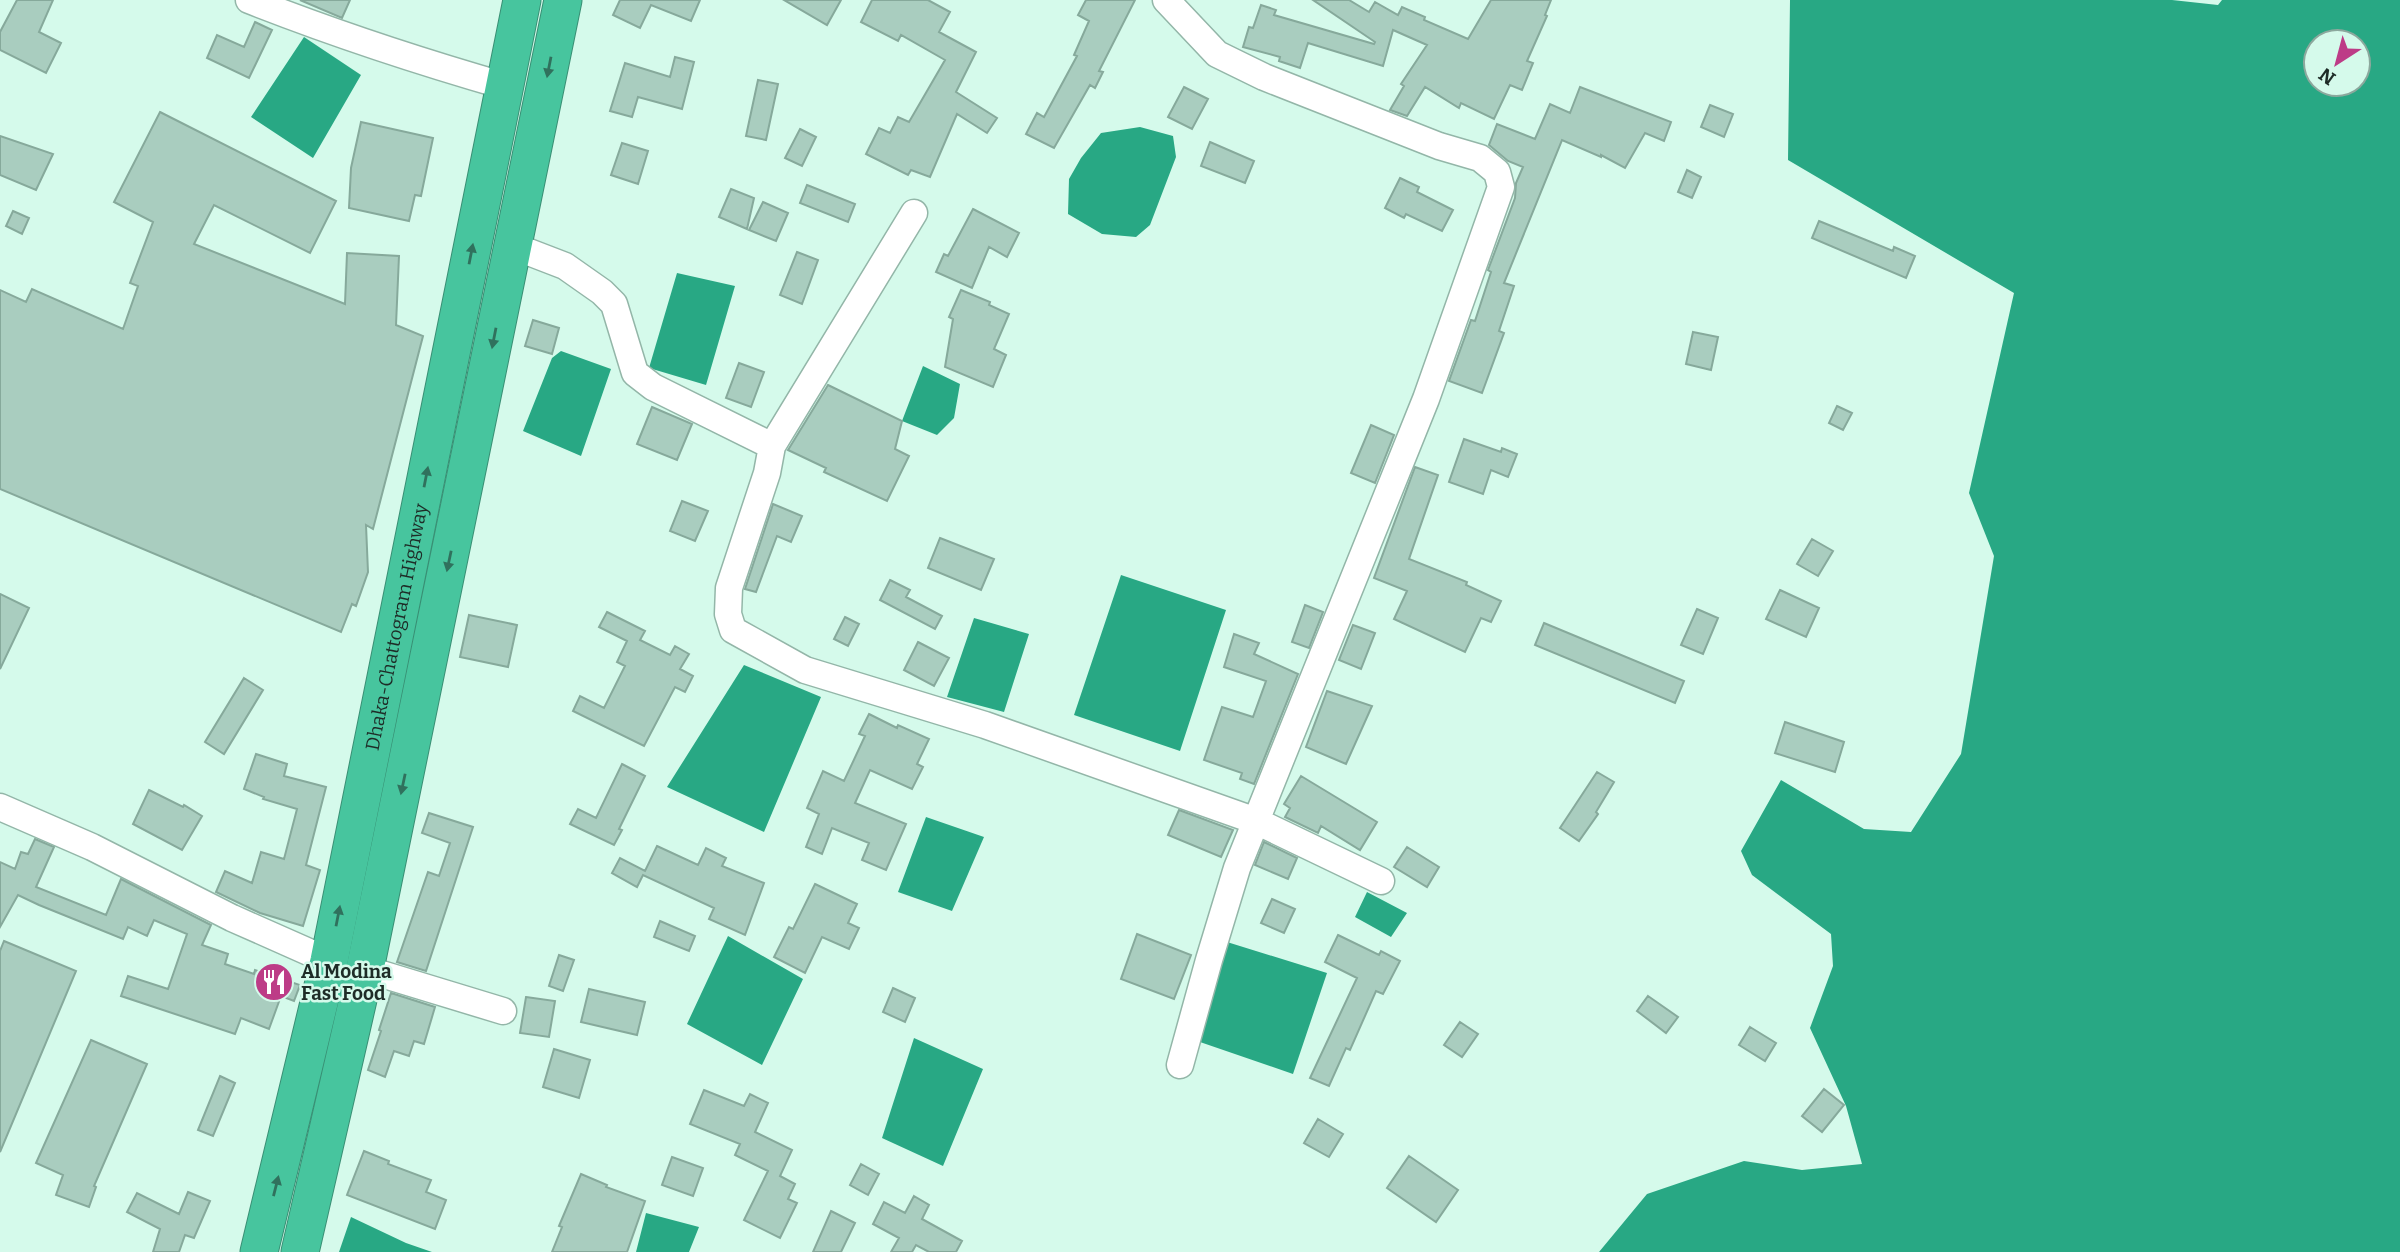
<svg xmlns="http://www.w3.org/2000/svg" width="2400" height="1252" font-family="Bitter,serif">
	<rect width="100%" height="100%" fill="#d5faeb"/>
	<path fill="#28a884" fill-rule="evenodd" d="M1790 0H2172L2218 5 2222 0H2400V1252H1599L1647 1194 1744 1161 1802 1170 1862 1164 1846 1106 1810 1028 1833 966 1831 934 1752 875 1741 851 1781 780 1864 829 1911 832 1961 754 1994 556 1969 493 2014 293 1788 160ZM2316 42H2358V84H2316Z
		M304 37 361 75 313 158 251 117Z
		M1140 127 1173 136 1176 157 1150 225 1136 237 1102 234 1068 214 1069 179 1081 158 1101 133Z
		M677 273 735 286 706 385 649 368Z
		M561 351 611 369 581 456 523 431 552 358Z
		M923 366 960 384 954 418 937 435 902 421Z
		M1121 575 1226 610 1180 751 1074 715Z
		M974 618 1029 634 1004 712 947 697Z
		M744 665 821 697 764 832 667 787Z
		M926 817 984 837 952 911 898 892Z
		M1367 892 1407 913 1391 937 1355 917Z
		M728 936 803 979 762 1065 687 1024Z
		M1227 942 1327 973 1293 1074 1200 1042Z
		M914 1038 983 1069 943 1166 882 1138Z
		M646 1213 699 1227 689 1252H636Z
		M351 1217 406 1243 432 1252H339Z"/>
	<path fill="#a9cdbf" stroke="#86a99b" stroke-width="2" d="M17 0H53L39 32 61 43 46 73 0 50V32Z
		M300 0H350L342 18Z
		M620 0H700L691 21 651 5 640 28 613 15Z
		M784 0H841L827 25Z
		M872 0H928L950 12 939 32 976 52 956 92 997 118 987 133 957 114 930 177 911 170 908 175 866 154 879 128 890 133 898 117 909 122 945 60 901 35 898 41 861 22Z
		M1086 0H1135L1099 71 1103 72 1095 88 1090 85 1054 148 1026 134 1037 113 1044 117 1077 56 1074 55 1089 21 1078 15Z
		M1313 0H1349L1369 12 1375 2 1398 15 1402 7 1425 17 1424 20 1468 39 1491 0H1551L1545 15 1547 16 1527 61 1533 63 1522 90 1510 85 1494 119 1461 103 1459 108 1425 87 1407 116 1390 110 1404 86 1401 84 1427 45 1393 30 1383 66 1308 43 1300 68 1279 61 1280 57 1243 47 1249 27 1253 28 1261 5 1276 10 1274 15 1374 44 1375 42Z
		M255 22 272 30 249 78 207 58 217 35 244 47Z
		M675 57 694 62 682 109 638 97 632 117 610 111 625 63 670 77Z
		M758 80 778 84 766 140 746 136Z
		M1184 87 1208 99 1192 129 1168 117Z
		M1580 87 1671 122 1664 141 1645 133 1625 168 1601 155V157L1562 140 1504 283 1514 286 1499 331 1504 333 1482 393 1449 381 1471 320 1475 321 1491 272 1488 270 1515 198 1516 183 1523 167 1508 161 1489 145 1497 124 1535 139 1550 104 1570 113Z
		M1710 105 1733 114 1724 137 1701 127Z
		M160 112 336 201 310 253 214 205 194 244 345 304 347 253 399 256 396 325 423 336 373 529 366 525 368 572 356 606 352 604 341 632 0 489V290L26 302 32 289 123 329 138 286 130 283 153 222 114 202Z
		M361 122 433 138 421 196 415 195 409 221 349 208 351 168Z
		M800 129 816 137 802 166 785 158Z
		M0 136 53 154 36 190 0 175Z
		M1210 142 1254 161 1245 183 1201 166Z
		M622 143 648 151 638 184 611 175Z
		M1687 170 1701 177 1692 198 1678 192Z
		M1400 178 1419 187 1417 192 1453 210 1442 231 1406 214 1404 218 1385 208Z
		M807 185 855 204 848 222 800 203Z
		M731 189 754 198 747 229 719 217Z
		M763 202 788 213 776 241 749 230Z
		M973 209 1019 233 1007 257 989 247 972 288 936 272 944 254 948 256Z
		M13 211 29 218 22 234 6 226Z
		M1819 221 1893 251 1894 247 1915 256 1906 278 1812 238Z
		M797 252 818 260 802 304 780 295Z
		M961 290 990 302 989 305 1009 314 994 349 1006 355 993 387 945 367 953 319 949 317Z
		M533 320 559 328 552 354 525 346Z
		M1693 332 1718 337 1711 370 1686 364Z
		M739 363 764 372 751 407 726 398Z
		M828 385 902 421 895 449 909 456 887 501 824 472 826 468 788 450Z
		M1837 406 1852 413 1843 430 1829 423Z
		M652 407 692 424 677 460 637 444Z
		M1371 425 1394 435 1375 483 1351 473Z
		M1464 439 1501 452 1502 448 1517 454 1508 477 1491 470 1483 494 1449 482Z
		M1415 467 1438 475 1409 559 1467 582 1466 585 1501 601 1491 622 1481 618 1465 652 1394 619 1407 591 1374 578Z
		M682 501 708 511 695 541 670 531Z
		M773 504 802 516 791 542 777 536 756 592 745 589Z
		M940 538 994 559 981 590 928 568Z
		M1812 539 1833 551 1818 576 1797 564Z
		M890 580 910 590 906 597 942 616 935 629 880 600Z
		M1780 590 1819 608 1806 637 1766 619Z
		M0 594 29 608 0 669Z
		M1305 605 1323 612 1309 648 1292 642Z
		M1697 609 1718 618 1703 654 1681 645Z
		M607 612 645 631 640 640 670 655 675 646 689 654 680 669 693 676 685 692 675 687 644 746 573 711 580 696 604 708 625 666 617 662 627 641 599 627Z
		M469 615 517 625 508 667 460 657Z
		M845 617 859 624 848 646 834 639Z
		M1544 623 1684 681 1675 703 1535 645Z
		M1353 625 1375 633 1361 669 1339 660Z
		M1234 634 1259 643 1254 654 1298 674 1254 784 1240 779 1242 773 1204 760 1222 707 1253 717 1266 681 1224 667Z
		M918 642 949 658 934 686 904 670Z
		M244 678 263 690 224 754 205 742Z
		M1327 691 1372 706 1346 764 1306 747Z
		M869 714 897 728 898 725 929 739 917 764 923 767 912 789 870 770 855 803 906 824 886 870 862 860 869 843 832 828 822 854 806 847 819 814 807 808 823 771 844 781 865 736 859 734Z
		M1785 722 1844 742 1835 772 1775 753Z
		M256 754 287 764 284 776 326 787 306 865 320 870 303 926 260 913 216 892 225 871 252 883 261 852 284 859 297 809 263 799 264 797 244 789Z
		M622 764 645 776 619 829 622 830 614 845 570 824 578 809 596 818Z
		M1597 772 1614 782 1596 812 1598 814 1579 841 1560 828Z
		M1301 776 1377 822 1360 850 1321 826 1318 833 1285 817 1290 808 1284 804Z
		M149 790 183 807 184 805 202 816 182 850 133 824Z
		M1179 810 1233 830 1221 857 1168 835Z
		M429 813 473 827 426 971 397 962 428 872 439 876 450 843 422 833Z
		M35 839 54 847 36 887 106 915 121 879 211 925 202 945 228 954 225 964 254 974 255 970 300 985 294 1001 281 996 269 1029 241 1018 235 1034 121 996 128 976 168 989 187 934 154 920 147 936 128 927 123 939 39 905 18 895 0 927V862L15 869 21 852 28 854Z
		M1264 842 1297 858 1288 879 1255 865Z
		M657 846 698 865 706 848 726 858 722 866 764 883 745 935 709 919 714 908 643 875 637 887 612 873 620 858 645 871Z
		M1407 847 1439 867 1427 887 1394 867Z
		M815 884 857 904 848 923 859 928 849 949 822 937 805 973 774 957 789 927 793 929Z
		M1272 899 1295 909 1284 933 1261 923Z
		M660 921 695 936 689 951 654 937Z
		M1137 934 1191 955 1174 999 1121 979Z
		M1338 935 1379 955 1381 951 1400 961 1383 994 1376 991 1350 1050 1346 1048 1329 1086 1310 1078 1357 978 1325 962Z
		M4 941 76 971 0 1152V951Z
		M559 955 574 960 563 991 549 986Z
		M893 988 915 998 905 1022 883 1012Z
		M589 989 645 1002 637 1035 581 1022Z
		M391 993 435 1007 424 1044 414 1041 409 1056 394 1051 385 1077 368 1070 381 1031 379 1030Z
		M1648 996 1678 1017 1666 1033 1637 1011Z
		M526 997 555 1001 549 1037 520 1033Z
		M1460 1022 1478 1034 1462 1057 1444 1045Z
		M1750 1027 1776 1043 1765 1061 1739 1045Z
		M91 1040 147 1064 94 1186 96 1187 89 1207 56 1195 63 1175 36 1163Z
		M554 1049 590 1060 579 1098 543 1087Z
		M220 1076 235 1083 213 1136 198 1130Z
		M1824 1089 1844 1105 1822 1132 1802 1116Z
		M704 1090 744 1106 750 1094 768 1103 755 1132 792 1150 780 1176 795 1184 788 1199 797 1203 780 1238 744 1220 768 1171 735 1155 740 1144 690 1124Z
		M1318 1119 1343 1134 1329 1157 1304 1143Z
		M364 1151 389 1161 388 1164 431 1180 426 1192 446 1200 435 1229 347 1195Z
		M1409 1156 1458 1190 1436 1222 1387 1188Z
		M672 1157 703 1168 693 1196 662 1185Z
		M861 1164 879 1174 868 1195 850 1185Z
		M581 1174 607 1185 606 1187 645 1201 627 1252H552L562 1227 559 1226Z
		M188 1192 210 1201 194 1238 185 1235 179 1252H153L160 1229 127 1212 137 1193 179 1214Z
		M914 1196 929 1205 922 1219 962 1241 956 1252H929L916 1245 912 1252H891L899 1238 873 1224 884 1202 905 1213Z
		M831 1211 855 1223 841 1252H813Z"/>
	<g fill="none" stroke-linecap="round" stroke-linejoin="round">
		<defs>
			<path id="minor" d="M249 0C333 33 418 61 505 86
				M1166 0 1217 54 1264 77 1439 146 1480 158 1497 172 1501 187 1426 399 1237 868 1209 960 1180 1065
				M513 246 565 266 602 292 614 304 635 373 653 387 772 446 767 473 729 588 728 614 733 630 805 670 985 725 1256 821 1381 881
				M772 446 914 213
				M0 807 92 847 232 918 329 961
				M365 969 503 1011"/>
			<g id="highway">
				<path id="s1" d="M259 1252 329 961 522 0"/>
				<path d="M300 1252 365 969 563 0"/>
			</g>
		</defs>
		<use href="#minor" stroke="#93b6a8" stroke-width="29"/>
		<use href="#highway" stroke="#398f74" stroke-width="39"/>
		<use href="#minor" stroke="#fff" stroke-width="26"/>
		<use href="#highway" stroke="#47c59e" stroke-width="37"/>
	</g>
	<defs><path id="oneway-solid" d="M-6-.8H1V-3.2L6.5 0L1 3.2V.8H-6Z" transform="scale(1.75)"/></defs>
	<g fill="#30715d">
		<use href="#oneway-solid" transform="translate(549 67) rotate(101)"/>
		<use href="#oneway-solid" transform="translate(471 254) rotate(-79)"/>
		<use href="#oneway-solid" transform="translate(494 338) rotate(101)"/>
		<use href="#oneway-solid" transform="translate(426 477) rotate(-79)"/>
		<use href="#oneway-solid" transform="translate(449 561) rotate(102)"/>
		<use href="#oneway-solid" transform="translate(403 784) rotate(102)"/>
		<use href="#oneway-solid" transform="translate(338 916) rotate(-79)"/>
		<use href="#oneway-solid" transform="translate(276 1186) rotate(-76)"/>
	</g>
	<defs>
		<symbol id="restaurant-disc" viewBox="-11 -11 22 22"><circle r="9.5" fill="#bd3c87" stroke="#d5faeb"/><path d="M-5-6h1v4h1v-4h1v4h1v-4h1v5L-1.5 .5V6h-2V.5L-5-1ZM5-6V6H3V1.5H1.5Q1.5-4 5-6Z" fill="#fff"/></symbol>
	</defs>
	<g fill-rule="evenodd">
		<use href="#restaurant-disc" x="252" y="960" width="44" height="44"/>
	</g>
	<g text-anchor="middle" stroke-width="5" stroke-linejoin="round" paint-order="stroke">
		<g font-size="19" fill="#1e2c27" stroke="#d5faeb">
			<text dy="7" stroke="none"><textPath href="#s1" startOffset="640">Dhaka-Chattogram Highway</textPath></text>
		</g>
		<g font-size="19" font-weight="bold" fill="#1e2c27" stroke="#d5faeb" text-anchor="start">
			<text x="301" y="978">Al Modina<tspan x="301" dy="22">Fast Food</tspan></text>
		</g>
	</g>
	<g transform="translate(2337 63) rotate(216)"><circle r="33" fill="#d5faeb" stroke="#8ca89d" stroke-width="2"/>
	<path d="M0-5L12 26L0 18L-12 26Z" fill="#bd3c87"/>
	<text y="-10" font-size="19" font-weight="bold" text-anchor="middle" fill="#1e2c27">N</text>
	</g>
</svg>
